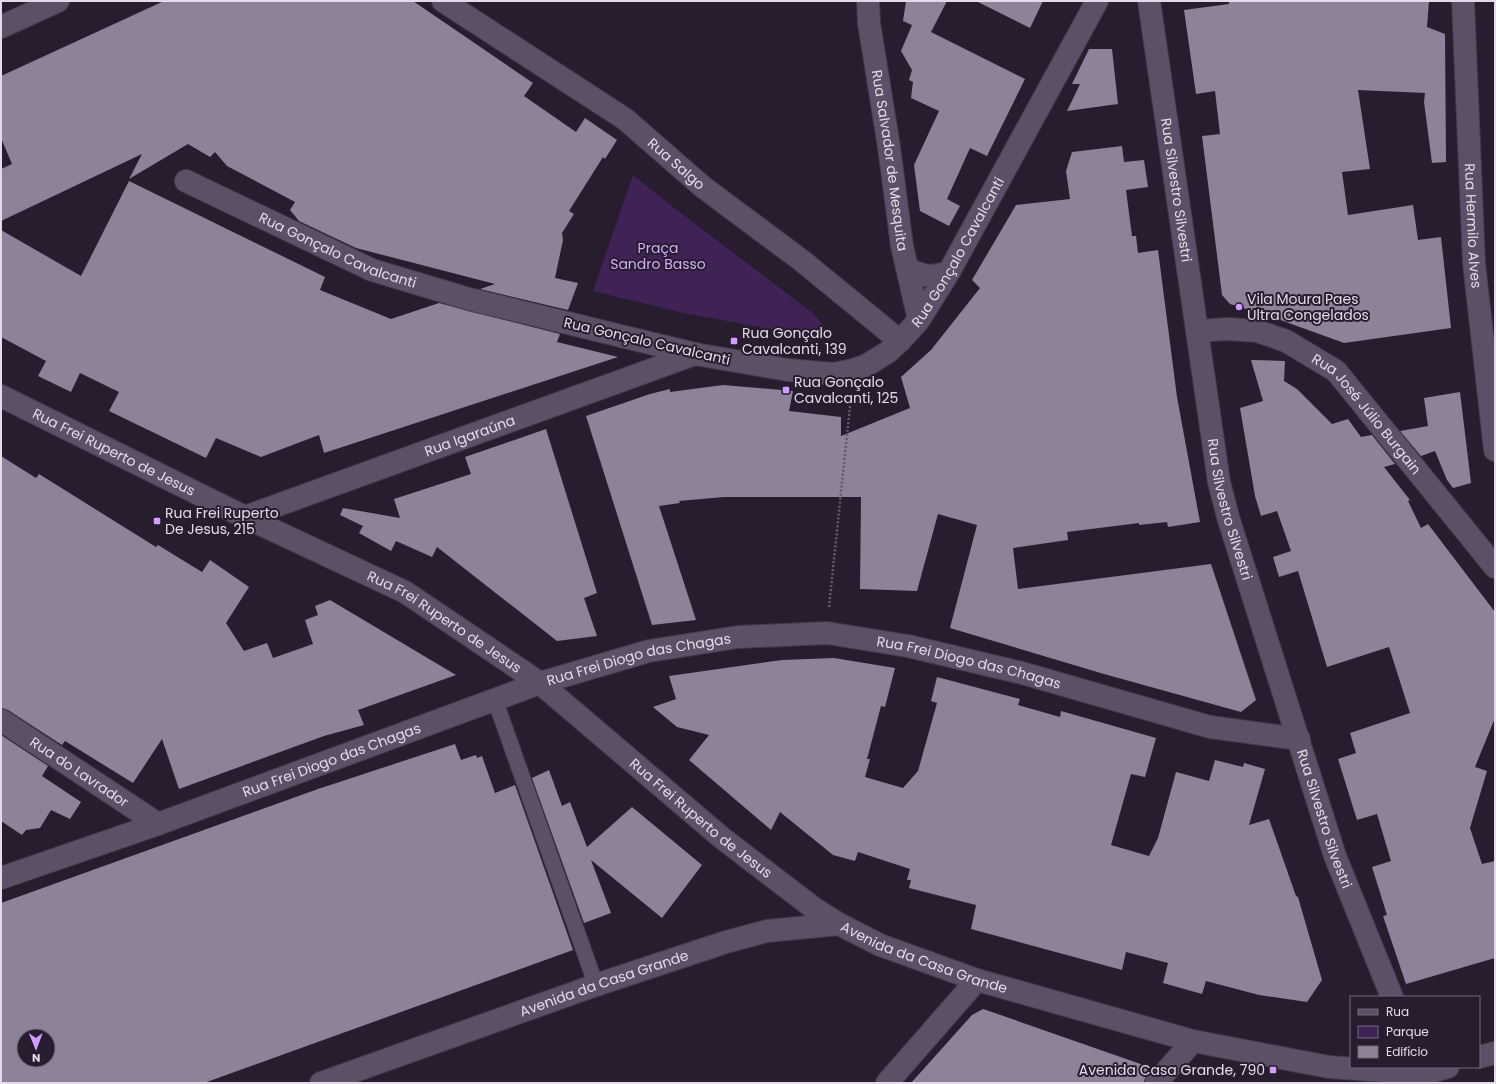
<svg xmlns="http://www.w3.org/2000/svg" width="1496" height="1084" font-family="Poppins,sans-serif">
	<rect width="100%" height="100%" fill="#271d2f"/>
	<path fill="#3f2256" d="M633 175 669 204 814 314 825 327V333L820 337 806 336 684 313 593 291Z"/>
	<path fill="#8d8298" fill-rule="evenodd" d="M164 1H413L533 83 524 96 576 132 585 118 617 140 605 159 603 157 569 211 574 214 562 233 563 240 555 278 578 283 568 310 480 289 495 284 356 248 299 221 290 210 295 202 227 166 215 152 210 157 188 144 129 179 142 154 1 221V169L12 164 1 138V76Z
		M906 1H947L931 32 1025 79 987 156 970 148 947 199 960 206 949 226 920 211 914 165 939 111 911 98 913 82 909 80 912 70 901 51 912 25 903 21Z
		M976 1H1043L1030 28Z
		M1229 1H1429L1427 27 1445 34 1446 162 1432 163 1424 102 1425 93 1358 90 1370 169 1342 172 1348 215 1413 205 1418 240 1441 237 1451 328 1344 343 1275 318 1230 304 1222 295 1202 136 1220 134 1215 91 1196 94 1184 10 1229 4Z
		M1089 49H1112L1118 104 1067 111 1080 84H1072Z
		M1122 146 1124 162 1144 160 1148 187 1126 190 1132 236H1136L1138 253 1158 250 1177 397 1200 522 1168 527 1167 522 1139 525V523L1067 532 1068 540 1013 548 1018 589 1211 564 1256 700 1241 712 1104 674 950 628 977 525 938 514 917 591 860 589 861 497H724L679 501 680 503 659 506 696 620 652 625 586 416 650 394 670 389V392L723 385 793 391 789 411 841 417V436L910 408 901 377 931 350 980 288 972 280 1016 205 1070 199 1066 171 1072 152Z
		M129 181 325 277 320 290 391 319 439 303 560 334 557 342 618 357 324 453 319 435 261 457 216 438 206 458 109 411 119 392 80 373 71 392 38 376 46 361 1 337V230L81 276Z
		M1251 360 1285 361 1284 381 1297 389 1332 424 1348 419 1361 437 1372 435 1395 464 1384 467 1410 500 1408 501 1421 528 1428 524 1495 612V718L1475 767 1487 771 1470 828 1482 864 1495 861V958L1406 984 1383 916 1387 915 1372 867 1391 861 1377 814 1357 820 1338 759 1356 753 1350 733 1410 713 1389 647 1327 667 1298 571 1279 577 1273 557 1291 551 1277 511 1261 516 1255 496 1240 408 1263 401Z
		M1460 392 1471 483 1453 488 1447 480 1435 451 1421 456 1400 431 1428 426 1424 398Z
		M546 429 597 593 584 598 597 636 557 641 437 547 432 557 396 541 391 551 359 533 363 526 340 515 343 508 400 518 394 499 471 474 465 457Z
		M1 456 36 478 39 474 156 547 158 545 202 572 210 560 249 587 226 623 244 651 267 643 273 658 313 644 305 620 318 615 315 606 330 600 456 675 358 710 364 725 324 736 179 789 162 739 133 783 65 741 62 745 8 710 1 708Z
		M834 658 895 668 885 707 881 706 867 759H870L865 777 903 788 918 771 937 703 931 701 937 677 1020 699 1018 705 1060 717 1061 711 1156 738 1145 777 1131 774 1111 845 1149 856 1158 838 1176 772 1209 781 1215 760 1243 767 1244 763 1265 769 1249 825 1269 819 1296 896 1298 897 1322 980 1307 1002 1259 995 1206 981 1202 994 1163 983 1168 963 1126 952 1122 970 971 929 976 905 909 888 911 880H907L910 869 858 852 855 861 833 855 780 812 771 830 689 760 709 735 677 727 653 707 676 699 669 676 782 660Z
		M1 735 48 766 42 776 81 802 70 819 51 810 40 828 26 830 22 835 1 821Z
		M455 744 461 760 476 755 477 758 482 756 495 793 515 785 573 950 204 1083H1V903L318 789ZM24 1036H48V1060H24Z
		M549 770 562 806 570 802 587 847 632 807 702 865 662 918 591 860 611 913 584 923 532 778Z
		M983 1009 992 1012 1152 1068 1146 1075 1144 1083H911L972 1015Z"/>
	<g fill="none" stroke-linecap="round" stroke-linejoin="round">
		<defs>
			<path id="lane" d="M495 700 596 985"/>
			<g id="street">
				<path id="s1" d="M443 1 625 119 703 187 801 260 900 341"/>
				<path id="s2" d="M868 1 869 23 889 147 902 246 919 320"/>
				<path id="s3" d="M1149 1 1219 482 1228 517 1335 856 1392 997"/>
				<path id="s4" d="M1463 1 1474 263 1495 450"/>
				<path id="s5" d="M186 181 372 270 469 299 695 354"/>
				<path d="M907 268C924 277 931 278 949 272"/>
				<path id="s6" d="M1198 331 1228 329 1257 331 1286 341 1336 371 1495 567"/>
				<path id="s7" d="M1 720 158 824"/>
				<path id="s8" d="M1 878 158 824 540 683 649 651 738 637 827 633 908 646 1022 673 1210 727 1299 739"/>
				<path d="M887 1083 977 980"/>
				<path d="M1156 1083 1193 1041"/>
			</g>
			<g id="secondary">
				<path d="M1 27 58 1"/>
				<path id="s9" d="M1 396 245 517 405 592 540 683 722 838 815 909 839 924 880 945 977 980 1193 1041 1329 1067 1424 1074 1448 1067"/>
				<path id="s10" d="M245 517 695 354 788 370 833 374 853 370 867 365 888 352 900 341 919 320 949 272 1097 1"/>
				<path d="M1479 1057 1495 1053"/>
				<path id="s11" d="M321 1083 596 985 726 942 767 931 839 924"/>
			</g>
		</defs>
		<use href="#lane" stroke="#423a49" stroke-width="17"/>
		<use href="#street" stroke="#423a49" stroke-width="24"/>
		<use href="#secondary" stroke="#423a49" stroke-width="24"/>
		<path stroke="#635a6a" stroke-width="2.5" stroke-dasharray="2 2" stroke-linecap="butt" d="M829 607 851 397"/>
		<use href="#lane" stroke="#5b5065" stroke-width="15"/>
		<use href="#street" stroke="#5b5065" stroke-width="22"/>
		<use href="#secondary" stroke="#5b5065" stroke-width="22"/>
	</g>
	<g fill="#d19dfe" stroke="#271d2f" stroke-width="1.5">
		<circle cx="1239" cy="307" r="4"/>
		<rect x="730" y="337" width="8" height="8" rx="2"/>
		<rect x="782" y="386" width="8" height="8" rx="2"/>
		<rect x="153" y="517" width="8" height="8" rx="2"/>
		<rect x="1269" y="1066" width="8" height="8" rx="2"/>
	</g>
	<g text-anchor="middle" stroke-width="4" stroke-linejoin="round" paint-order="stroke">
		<g font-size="14" fill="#e2dbe8" stroke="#271d2f">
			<text dy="5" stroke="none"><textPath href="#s2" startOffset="161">Rua Salvador de Mesquita</textPath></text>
			<text dy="5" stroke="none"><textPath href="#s1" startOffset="285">Rua Salgo</textPath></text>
			<text dy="5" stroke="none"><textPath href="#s3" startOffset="191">Rua Silvestro Silvestri</textPath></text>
			<text dy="5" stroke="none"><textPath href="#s4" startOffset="225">Rua Hermilo Alves</textPath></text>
			<text dy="5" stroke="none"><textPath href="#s5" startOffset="167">Rua Gonçalo Cavalcanti</textPath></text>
			<text dy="5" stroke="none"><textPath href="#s10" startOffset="801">Rua Gonçalo Cavalcanti</textPath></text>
			<text transform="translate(647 341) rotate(13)" y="5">Rua Gonçalo Cavalcanti</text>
			<text dy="5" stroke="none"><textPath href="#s6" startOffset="200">Rua José Júlio Burgain</textPath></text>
			<text dy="5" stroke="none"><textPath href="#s10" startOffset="239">Rua Igaraúna</textPath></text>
			<text dy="5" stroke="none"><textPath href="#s9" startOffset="126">Rua Frei Ruperto de Jesus</textPath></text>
			<text dy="5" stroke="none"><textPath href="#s3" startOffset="515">Rua Silvestro Silvestri</textPath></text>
			<text dy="5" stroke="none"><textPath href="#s9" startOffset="498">Rua Frei Ruperto de Jesus</textPath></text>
			<text dy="5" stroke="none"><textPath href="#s8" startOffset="675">Rua Frei Diogo das Chagas</textPath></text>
			<text dy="5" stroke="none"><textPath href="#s8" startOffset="1011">Rua Frei Diogo das Chagas</textPath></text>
			<text dy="5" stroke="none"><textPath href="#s8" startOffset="351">Rua Frei Diogo das Chagas</textPath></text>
			<text dy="5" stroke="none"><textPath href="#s7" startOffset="94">Rua do Lavrador</textPath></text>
			<text dy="5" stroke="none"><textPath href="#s9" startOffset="822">Rua Frei Ruperto de Jesus</textPath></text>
			<text dy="5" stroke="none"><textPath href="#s3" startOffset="839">Rua Silvestro Silvestri</textPath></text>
			<text dy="5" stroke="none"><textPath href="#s9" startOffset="1088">Avenida da Casa Grande</textPath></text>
			<text dy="5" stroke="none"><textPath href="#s11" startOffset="300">Avenida da Casa Grande</textPath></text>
		</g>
		<g font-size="14" fill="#d4acf8" stroke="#271d2f">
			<text x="658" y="253">Praça<tspan x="658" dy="16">Sandro Basso</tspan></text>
		</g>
		<g font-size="14" fill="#e2dbe8" stroke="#271d2f" text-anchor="start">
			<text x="1247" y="304">Vila Moura Paes<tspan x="1247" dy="16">Ultra Congelados</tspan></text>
			<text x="742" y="338">Rua Gonçalo<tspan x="742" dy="16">Cavalcanti, 139</tspan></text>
			<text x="794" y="387">Rua Gonçalo<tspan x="794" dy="16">Cavalcanti, 125</tspan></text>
			<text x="165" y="518">Rua Frei Ruperto<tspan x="165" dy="16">De Jesus, 215</tspan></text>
			<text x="1265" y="1075" text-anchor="end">Avenida Casa Grande, 790</text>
		</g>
	</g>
	<rect width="1496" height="1084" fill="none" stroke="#e2dbe8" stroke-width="4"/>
	<rect x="1350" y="996" width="130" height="72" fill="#271d2f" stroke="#726979"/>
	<rect x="1358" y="1009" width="20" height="6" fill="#5b5065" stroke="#726979"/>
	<text x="1386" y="1016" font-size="12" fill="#e2dbe8">Rua</text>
	<rect x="1358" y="1026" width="20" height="12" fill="#3f2256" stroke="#726979"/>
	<text x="1386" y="1036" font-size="12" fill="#e2dbe8">Parque</text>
	<rect x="1358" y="1046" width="20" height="12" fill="#8d8298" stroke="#726979"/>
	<text x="1386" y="1056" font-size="12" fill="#e2dbe8">Edifício</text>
	<g transform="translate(36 1048) rotate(179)"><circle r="19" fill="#271d2f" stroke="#726979"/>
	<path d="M0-3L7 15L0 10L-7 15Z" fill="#d19dfe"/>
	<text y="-6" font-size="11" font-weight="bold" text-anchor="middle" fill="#e2dbe8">N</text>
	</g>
</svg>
